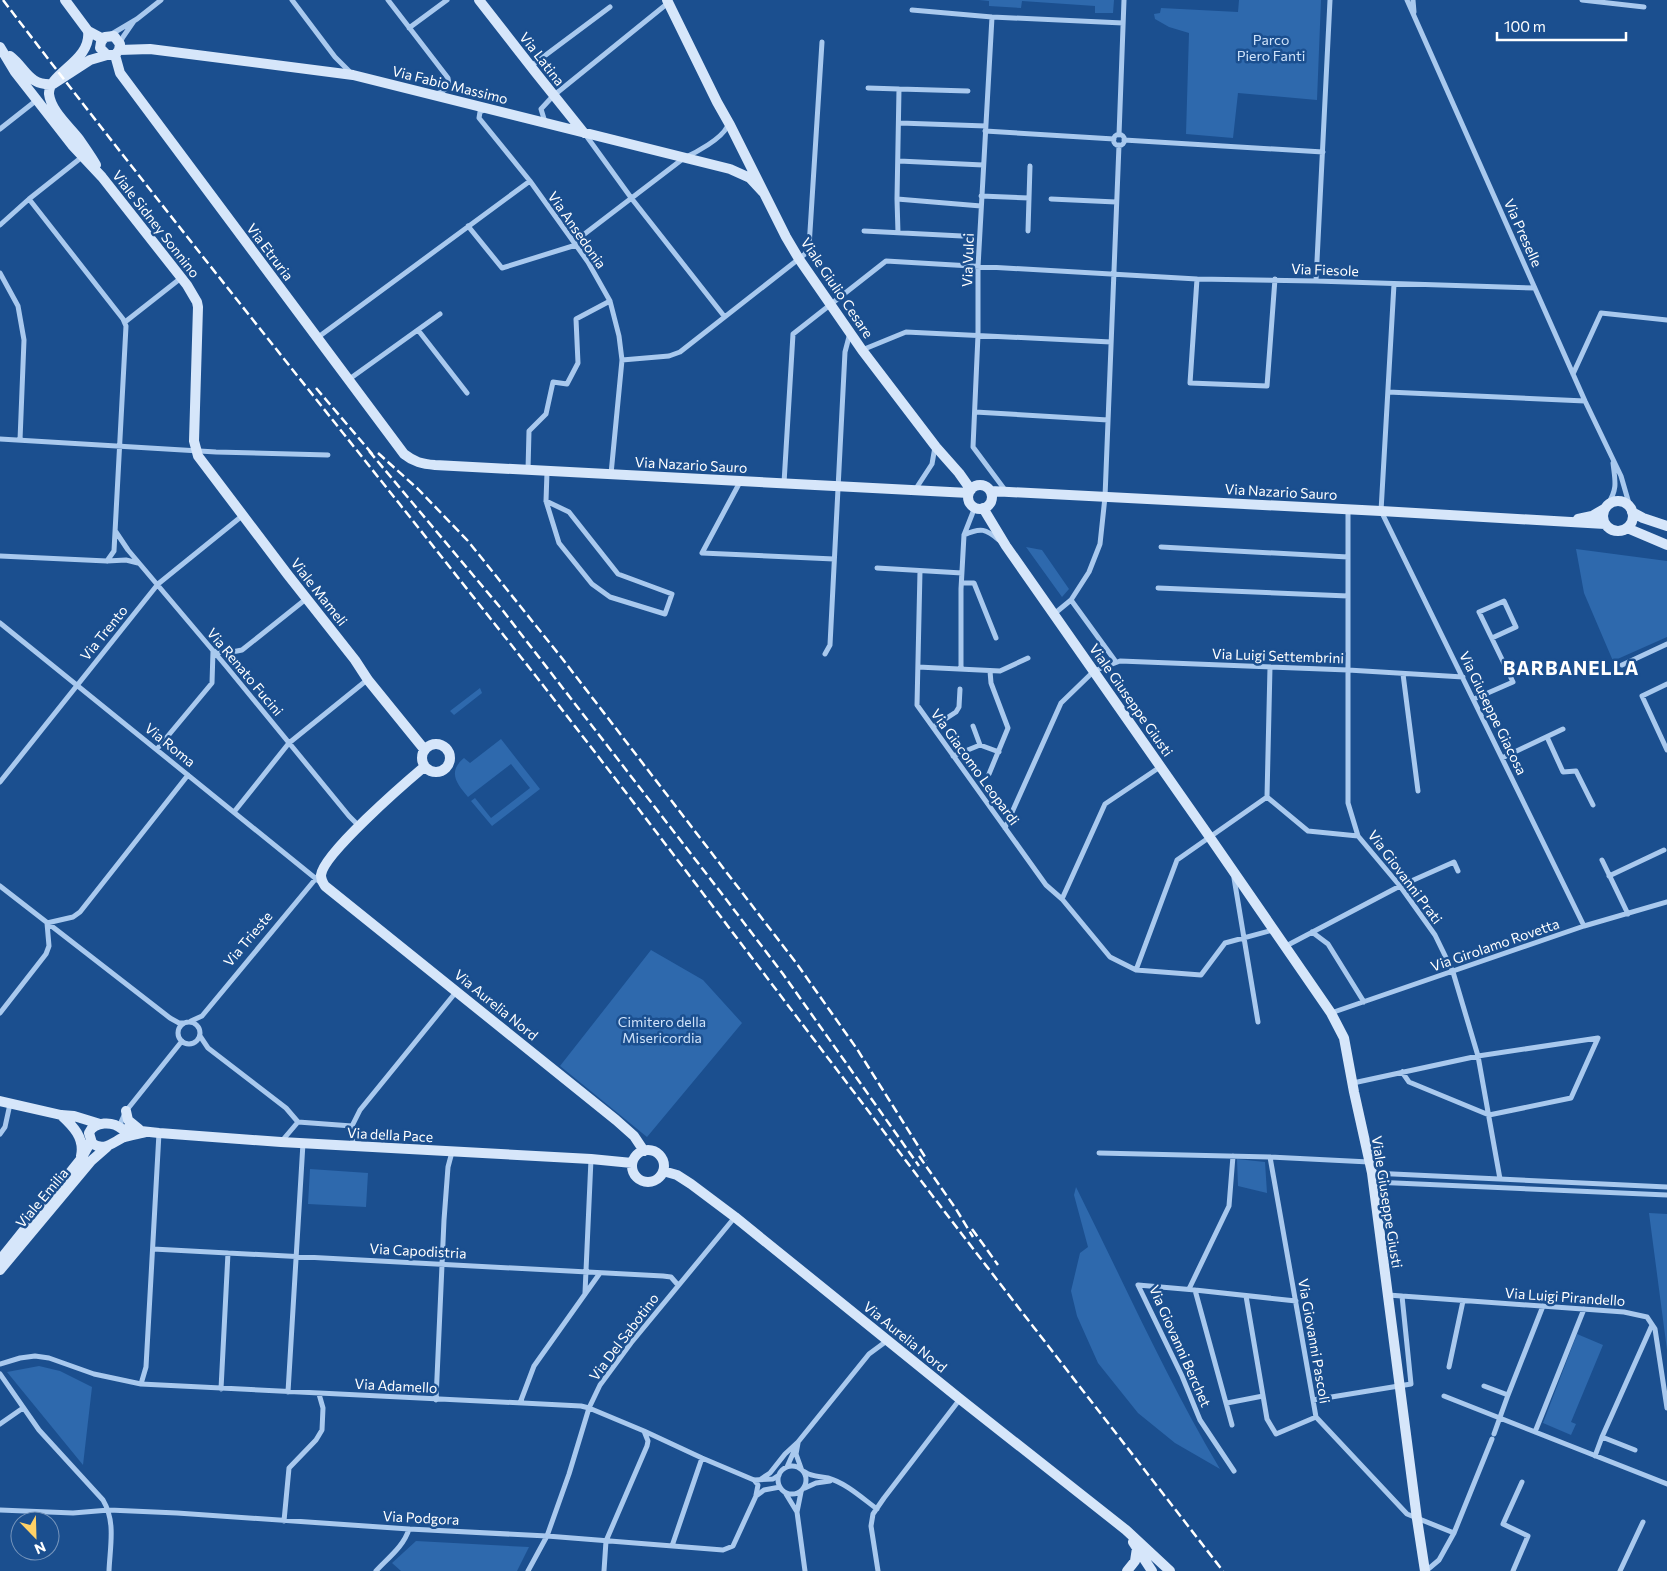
<svg xmlns="http://www.w3.org/2000/svg" width="1667" height="1571" font-family="Commissioner,sans-serif">
	<rect width="100%" height="100%" fill="#1b4f8f"/>
	<path fill="#2e69ad" d="M979 0H1114L1113 13H1095V6L1022 1 1021 8 989 6V1Z
		M1239 0H1321L1317 100 1238 93 1233 138 1186 134 1189 33 1169 27 1155 19 1154 14 1160 13 1161 8 1238 12Z
		M1026 547 1042 550 1069 589 1062 597Z
		M1576 549 1667 561V637L1613 661 1584 593Z
		M480 688 482 693 454 715 450 711Z
		M501 739 540 789 492 826 471 801 475 798 491 818 530 788 511 764 468 797C457 784 447 772 464 758L470 763Z
		M651 950 703 980 742 1023 647 1137 560 1066Z
		M1237 1159 1265 1162 1267 1193 1238 1186Z
		M310 1169 368 1173 366 1207 308 1204Z
		M1076 1187C1123 1281 1166 1378 1220 1469L1175 1443 1138 1413 1098 1363 1077 1316 1071 1291 1080 1253 1088 1247 1074 1195Z
		M1649 1213 1667 1214V1350Z
		M1577 1334 1603 1345 1571 1422 1576 1424 1571 1435 1543 1423Z
		M39 1366 60 1371 92 1387 83 1465 7 1372Z
		M416 1541 529 1547 517 1571H401L392 1563Z"/>
	<g fill="none" stroke-linecap="round" stroke-linejoin="round">
		<path stroke="#a9c9ee" stroke-width="5" d="M292 0 335 57 351 73
			M388 0 448 78C450 87 444 92 436 94
			M1407 0 1585 401 1621 476 1630 507
			M1413 0 1414 12
			M1582 0 1644 7
			M912 10 992 17 1123 23
			M992 17 978 267V335L973 447 1005 490
			M409 28 447 0
			M110 35 137 19 161 0
			M120 43 123 37 134 21
			M531 66 610 7
			M868 88 899 89
			M968 91 899 89 897 199 981 206
			M486 109 480 112 479 118 530 181 588 262 610 301 619 336 622 360 611 474
			M545 122 541 109 553 96 668 3
			M900 123 986 126
			M0 129 33 103
			M985 131 1114 139
			M585 134 632 199 724 316
			M1113.5 140a5.5 5.5 0 1 1 11 0a5.5 5.5 0 1 1-11 0Z
			M1119 135 1124 0
			M1124 140 1323 152
			M899 161 983 165
			M981 196 1029 198
			M29 199 123 319 126 326 114 551 107 561
			M897 199 898 233
			M1051 199 1116 202
			M0 225 29 199 82 157
			M468 226 502 268 576 245
			M864 231 962 236
			M1028 231 1030 166
			M574 242 684 158C697 152 721 139 727 127
			M0 273 18 306 24 340 20 440
			M1197 279 1190 383 1267 386 1275 279
			M1316 281 1330 0
			M1394 284 1381 511 1584 926
			M125 322 181 278
			M418 330 467 393
			M317 338 530 181
			M862 350 906 332 1111 342
			M622 360 669 356 680 352 805 254 809 247 822 42
			M1573 374 1601 313 1667 320
			M348 380 440 314
			M1388 392 1585 401
			M975 412 1108 420
			M0 439 216 452 328 455
			M528 470 529 431 546 414 553 382 567 384 578 363 576 319 610 301
			M740 482 702 553 834 559
			M784 483 793 334 886 261 1197 279 1316 281 1535 288
			M915 490 932 464 935 447
			M546 501 569 512 618 574 672 594 665 614 610 597 592 584 559 543 546 501 547 472
			M1608 504C1618 488 1615 481 1613 463
			M1348 509V803L1358 836 1400 886 1435 935 1453 972 1478 1056 1500 1179
			M116 532 128 550 226 666 349 816 359 826
			M964 535C981 527 986 529 999 540
			M1161 547 1348 557
			M0 556 107 561 126 560 138 563
			M877 568 962 573
			M920 571 917 705 1046 885 1062 899
			M962 583H974L996 638
			M1158 588 1348 596
			M1071 600 1116 662
			M1054 614 1071 600 1089 572 1100 544 1105 497 1119 145
			M0 623 320 882
			M825 654 830 645 845 352 850 333
			M1622 665 1667 644
			M918 667 1000 671 1028 658
			M1270 667 1267 797 1308 831 1358 836
			M961 669V589L964 535 975 507
			M1403 674 1418 791
			M1667 684 1642 696 1667 750
			M1474 699 1513 682 1479 612 1504 601 1516 627 1492 638
			M933 727 956 712 959 707 960 689
			M1547 737 1563 772 1576 771 1593 805
			M980 745 999 752
			M157 749 212 683 213 651 227 653 242 650 306 599
			M953 756 980 745 973 726
			M1502 758 1563 729
			M1160 767 1105 804 1062 899 1110 957 1136 970 1201 975 1225 943 1273 930
			M989 774 1008 728 991 683 990 671
			M0 782 158 584 242 516
			M234 812 289 743 367 680
			M1005 828 1061 703 1094 671 1120 661 1348 670 1463 677
			M1602 860 1628 914
			M1609 876 1664 850
			M1234 878 1258 1022
			M0 886 170 1018 179 1023H184
			M1312 932 1328 944 1364 1002
			M1286 946 1400 886 1454 862 1458 871
			M1136 970 1177 860 1267 797
			M0 1013 46 954 49 946 47 923 73 917 80 912 188 775
			M1331 1013 1584 926 1667 902
			M191 1021 202 1016 318 876
			M178 1033a11 11 0 1 1 22 0a11 11 0 1 1-22 0Z
			M200 1036 208 1048 286 1108 298 1122 352 1126
			M1402 1072 1409 1082 1489 1115 1571 1098 1598 1038
			M1353 1083 1478 1056 1598 1038
			M121 1127V1122L126 1111 182 1041
			M0 1134 5 1127 10 1104
			M281 1142 298 1122
			M353 1146 352 1126 360 1110 456 992
			M1099 1153 1270 1157 1369 1162
			M1270 1157 1316 1417 1407 1514 1454 1533
			M1372 1173 1667 1187
			M1373 1182 1667 1195
			M153 1249 663 1276 671 1277 678 1285
			M1189 1289 1229 1206 1233 1156
			M1195 1290 1232 1425
			M585 1293 591 1159
			M1388 1295 1624 1312 1647 1317 1655 1329 1667 1408
			M1246 1296 1267 1419 1276 1434 1316 1417
			M0 1364 20 1358 35 1356 49 1358 94 1374 141 1384 581 1406 589 1408 644 1431 702 1458 754 1480 773 1479 779 1475
			M1449 1367 1463 1301
			M0 1374 39 1430 103 1500C116 1522 110 1546 109 1571
			M141 1384 146 1367 159 1133
			M1484 1386 1508 1395 1543 1306
			M221 1389 228 1253
			M288 1392 303 1143
			M1444 1396 1667 1484
			M436 1400 444 1220 448 1167 452 1152
			M1313 1400 1411 1384 1402 1296
			M520 1403 534 1366 600 1273
			M1227 1403 1263 1396
			M0 1424 23 1408
			M1535 1432 1584 1309
			M1494 1434 1508 1395
			M798 1443 796 1454 801 1468
			M1635 1450 1602 1437 1652 1325
			M1595 1456 1602 1437
			M778 1480a14 14 0 1 1 28 0a14 14 0 1 1-28 0Z
			M787 1467 795 1449
			M1234 1471 1200 1420 1182 1376 1138 1285 1195 1290 1296 1301
			M805 1472C812 1477 820 1476 828 1478 846 1483 862 1498 877 1509
			M761 1479 770 1473 785 1454 798 1442 869 1354 888 1340
			M754 1480 758 1485 756 1495
			M805 1488 816 1483 830 1481
			M786 1494 797 1512 805 1571
			M0 1510 73 1513 109 1510 177 1513 409 1529 547 1536 723 1550 733 1546 756 1496 764 1490 780 1487
			M797 1512 801 1492
			M284 1521 289 1468 316 1440 322 1430 323 1408 319 1394
			M672 1546 702 1458
			M376 1571C388 1558 404 1546 409 1529
			M528 1571 547 1536 569 1474 589 1408 600 1385 631 1343 735 1217
			M604 1571 606 1541 647 1446 648 1441 644 1431
			M878 1571 871 1526 873 1514 884 1498 960 1399
			M1426 1571 1439 1560 1454 1533 1492 1439
			M1513 1571 1528 1536 1503 1524 1522 1482
			M1620 1571 1643 1522"/>
		<path stroke="#d6e6fa" stroke-width="10" d="M65 0 88 31 103 39
			M479 0 536 73 584 133
			M667 0 717 102 730 125 786 237 799 259 862 350 936 447 959 473 971 490
			M88 31C92 61 48 73 49 94 51 111 69 126 79 139 85 148 91 156 96 165
			M0 47 15 72 72 145 102 177 187 285 197 302 198 307 194 441 198 456 288 575 355 660 368 680 424 749
			M119 50 150 49 353 75 730 169 750 178 763 192
			M115 55 120 73 404 454C414 462 422 464 435 465L969 493
			M10 56C26 68 28 86 53 84L90 60 107 55H115L119 50 120 44 114 36 105 37 101 42 100 48 107 55
			M968 497a12 12 0 1 1 24 0a12 12 0 1 1-24 0Z
			M991 491 1381 511 1605 524
			M1603 516a15 15 0 1 1 30 0a15 15 0 1 1-30 0Z
			M983 508 1006 546 1209 836 1331 1013 1344 1038 1354 1092 1372 1173 1417 1519 1425 1571
			M1632 512 1643 518 1667 526
			M1578 519 1592 516 1604 509
			M1627 528 1667 545
			M422 758a14 14 0 1 1 28 0a14 14 0 1 1-28 0Z
			M424 767C405 783 323 854 321 875 321 879 323 883 325 886L616 1120 634 1136 644 1151
			M0 1101 61 1115 74 1116 100 1124
			M126 1111 128 1120 139 1129
			M61 1115C73 1126 85 1138 81 1156
			M146 1132C139 1134 129 1135 122 1138 112 1143 103 1152 92 1143L89 1133C94 1121 113 1121 122 1129L159 1133 281 1142 591 1159 632 1163
			M632 1166a16 16 0 1 1 32 0a16 16 0 1 1-32 0Z
			M663 1171 677 1175 691 1184 735 1217 960 1399 1126 1530 1170 1571
			M0 1260 81 1159 91 1141
			M0 1270 91 1161 107 1147
			M1133 1542 1152 1571
			M1127 1571 1135 1561 1137 1548"/>
		<path stroke="#fff" stroke-width="2.5" stroke-dasharray="9 4" stroke-linecap="butt" d="M3 0C177 228 358 450 535 675 646 817 754 961 863 1104 981 1261 1103 1416 1223 1571
			M316 388 374 456
			M369 451 504 612 722 894 783 974 919 1166
			M378 453 418 489 468 541 561 657 797 964 857 1049 927 1160
			M919 1156 956 1209 973 1237
			M972 1229 998 1265"/>
	</g>
	<g text-anchor="middle" stroke-width="5" stroke-linejoin="round" paint-order="stroke">
		<g font-size="14" fill="#cfe3fa" stroke="#1b4f8f">
			<text x="1271" y="45">Parco<tspan x="1271" dy="16">Piero Fanti</tspan></text>
			<text x="662" y="1027">Cimitero della<tspan x="662" dy="16">Misericordia</tspan></text>
		</g>
		<g font-size="14" fill="#fff" stroke="#1b4f8f">
			<text transform="translate(542 59) rotate(52)" y="5">Via Latina</text>
			<text transform="translate(450 85) rotate(14)" y="5">Via Fabio Massimo</text>
			<text transform="translate(156 224) rotate(52)" y="5">Viale Sidney Sonnino</text>
			<text transform="translate(577 230) rotate(55)" y="5">Via Ansedonia</text>
			<text transform="translate(1523 233) rotate(66)" y="5">Via Preselle</text>
			<text transform="translate(270 252) rotate(53)" y="5">Via Etruria</text>
			<text transform="translate(968 260) rotate(-88)" y="5">Via Vulci</text>
			<text transform="translate(1325 270) rotate(2)" y="5">Via Fiesole</text>
			<text transform="translate(837 288) rotate(56)" y="5">Viale Giulio Cesare</text>
			<text transform="translate(691 465) rotate(3)" y="5">Via Nazario Sauro</text>
			<text transform="translate(1281 492) rotate(3)" y="5">Via Nazario Sauro</text>
			<text transform="translate(319 592) rotate(52)" y="5">Viale Mameli</text>
			<text transform="translate(104 633) rotate(-51)" y="5">Via Trento</text>
			<text transform="translate(1278 656) rotate(2)" y="5">Via Luigi Settembrini</text>
			<text transform="translate(245 672) rotate(50)" y="5">Via Renato Fucini</text>
			<text transform="translate(1131 700) rotate(55)" y="5">Viale Giuseppe Giusti</text>
			<text transform="translate(1493 713) rotate(64)" y="5">Via Giuseppe Giacosa</text>
			<text transform="translate(170 745) rotate(39)" y="5">Via Roma</text>
			<text transform="translate(975 767) rotate(54)" y="5">Via Giacomo Leopardi</text>
			<text transform="translate(1405 877) rotate(53)" y="5">Via Giovanni Prati</text>
			<text transform="translate(248 939) rotate(-50)" y="5">Via Trieste</text>
			<text transform="translate(1495 945) rotate(-19)" y="5">Via Girolamo Rovetta</text>
			<text transform="translate(496 1005) rotate(39)" y="5">Via Aurelia Nord</text>
			<text transform="translate(390 1135) rotate(3)" y="5">Via della Pace</text>
			<text transform="translate(42 1198) rotate(-50)" y="5">Viale Emilia</text>
			<text transform="translate(1387 1202) rotate(81)" y="5">Viale Giuseppe Giusti</text>
			<text transform="translate(418 1251) rotate(3)" y="5">Via Capodistria</text>
			<text transform="translate(1565 1297) rotate(4)" y="5">Via Luigi Pirandello</text>
			<text transform="translate(624 1337) rotate(-53)" y="5">Via Del Sabotino</text>
			<text transform="translate(905 1337) rotate(39)" y="5">Via Aurelia Nord</text>
			<text transform="translate(1314 1341) rotate(80)" y="5">Via Giovanni Pascoli</text>
			<text transform="translate(1180 1346) rotate(66)" y="5">Via Giovanni Berchet</text>
			<text transform="translate(396 1386) rotate(3)" y="5">Via Adamello</text>
			<text transform="translate(421 1518) rotate(3)" y="5">Via Podgora</text>
		</g>
		<g font-size="19" font-weight="bold" letter-spacing="1" fill="#fff" stroke="#1b4f8f">
			<text x="1571" y="675">BARBANELLA</text>
		</g>
	</g>
	<g transform="translate(35 1536) rotate(157)"><circle r="24" fill="#1b4f8f" stroke="#7695bc"/>
	<path d="M0-4L9 19L0 12L-9 19Z" fill="#ffd166"/>
	<text y="-8" font-size="14" font-weight="bold" text-anchor="middle" fill="#ffffff">N</text>
	</g>
	<path d="M1497 32v8h129v-8" fill="none" stroke="#ffffff" stroke-width="2.5"/>
	<text x="1504" y="32" font-size="15" fill="#ffffff" stroke="#1b4f8f" stroke-width="4" paint-order="stroke">100 m</text>
</svg>
